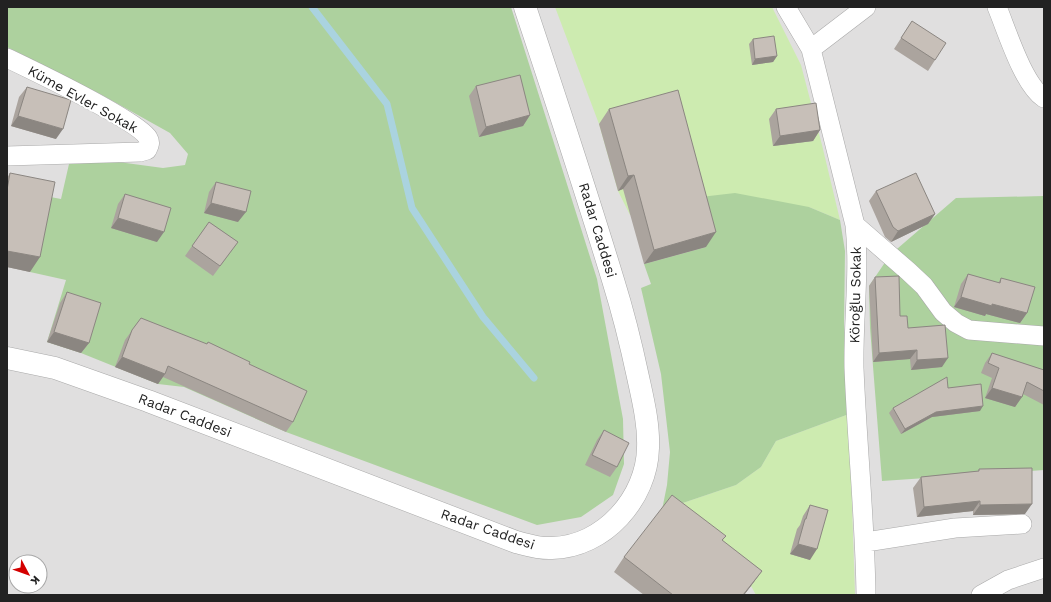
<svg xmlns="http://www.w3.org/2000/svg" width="1051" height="602" font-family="'Work Sans',sans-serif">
	<rect width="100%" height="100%" fill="#f2efe9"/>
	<path fill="#e0dfdf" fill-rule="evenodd" d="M7 7H1044V595H7ZM16 562H40V586H16Z"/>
	<path fill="#cdebb0" d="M555 7H772L801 65 822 145 840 220 809 207 630 215 618 191 599 124Z
		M849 414 855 595H756L751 586 662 510 736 485 761 467 776 441Z"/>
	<path fill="#add19e" d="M7 7H511L597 279 623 419 624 464 613 495 581 517 537 525 286 432 184 387 158 384 81 353 47 342 66 280 30 272 45 196 61 199 69 164 111 161 163 168 185 165 188 154 170 133 102 95 7 47Z
		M735 193 809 207 840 220 845 251 844 325 849 414 776 441 761 467 736 485 662 510 667 485 670 452 661 374 641 288 651 284 644 264 706 247 692 198Z
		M1044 196V470L882 481 870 328 869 286 890 255 956 198Z"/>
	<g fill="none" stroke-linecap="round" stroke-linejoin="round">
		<path stroke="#aad3df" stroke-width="7" d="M312 7 387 104 412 208 483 317 534 378"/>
		<defs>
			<path id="minor" d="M786 7 811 49 855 225C860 272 853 320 854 368 857 444 865 519 866 595
				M997 7C1007 31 1023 84 1044 98
				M811 49 866 7
				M7 58C30 69 139 121 148 138 151 143 149 146 147 150L140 152 7 156
				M855 225 908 271 924 286 943 312 956 323 969 330 1044 336
				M866 542 955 528 1022 524
				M981 595 1008 580 1044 568"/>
			<path id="tertiary" d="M7 358 55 368 148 401 516 542C528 545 540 549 552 548 604 547 647 498 648 448 649 424 643 400 638 377 631 344 623 312 613 280 585 188 555 97 525 7"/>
		</defs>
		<use href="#minor" stroke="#a9a9a9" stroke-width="20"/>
		<use href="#tertiary" stroke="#a9a9a9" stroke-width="23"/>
		<use href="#minor" stroke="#fff" stroke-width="19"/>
		<use href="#tertiary" stroke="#fff" stroke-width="22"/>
	</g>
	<path fill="#aba49e" d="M912 21 935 60 928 71 894 49Z
		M753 39 777 56 773 62 752 65 749 44Z
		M476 86 530 115 523 126 479 137 469 96Z
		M27 87 56 139 11 126 19 97Z
		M609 109 706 247 644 264 623 189 618 191 599 124Z
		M776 109 820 130 813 141 773 146 769 119Z
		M10 173 30 272 7 267V178Z
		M216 182 238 222 204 213 209 192Z
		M876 191 935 214 928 224 891 242 885 237 869 201Z
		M125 194 157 242 111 228 118 204Z
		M209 222 238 242 213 276 185 256Z
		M968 274 998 283 1001 278 1027 313 1020 323 986 314 985 316 954 307 961 284Z
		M875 277 908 328 942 367 911 370 910 359 873 362 869 286Z
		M67 292 89 343 81 353 47 342 60 303Z
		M141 318 249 364 293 422 286 432 163 377 158 384 115 367 125 340Z
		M992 353 1044 370V405L1023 394 1022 397 1015 407 985 398 992 378 981 373 985 363Z
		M948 388 980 411 932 417 901 434 889 413 893 408Z
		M604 430 617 467 610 477 585 465 597 440Z
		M979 469 1025 514 973 515V511L917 517 913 488 921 477 978 471Z
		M810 505V560L790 554 797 529 800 525 803 516Z
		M726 536 722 541 762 571 744 595H644L614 572 624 557Z"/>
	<path fill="#8b8681" d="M777 56 773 62 752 65 755 59Z
		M530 115 523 126 479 137 486 127Z
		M18 116 63 129 56 139 11 126Z
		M820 130 813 141 773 146 780 136Z
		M634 175 623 189 618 191 628 176Z
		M211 203 246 212 238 222 204 213Z
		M935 214 928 224 891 242 898 231Z
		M118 218 164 232 157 242 111 228Z
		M716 232 706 247 644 264 654 250Z
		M7 251 40 257 30 272 7 267Z
		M961 297 992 304 1027 313 1020 323 986 314 985 316 954 307Z
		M54 332 89 343 81 353 47 342Z
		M917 350 910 359 873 362 879 353Z
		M122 357 165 374 158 384 115 367Z
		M948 358 942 367 911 370 917 360Z
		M992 388 1022 397 1015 407 985 398Z
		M983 406 980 411 932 417 901 434 905 429 936 412Z
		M980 501 973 511 917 517 924 507Z
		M1032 504 1025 514 973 515 980 505Z
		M798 544 817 549 810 560 790 554Z
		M762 571 751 586 744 595H743Z"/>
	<path fill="#c7bfb8" stroke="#8b8681" d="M912 21 946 43 935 60 901 38Z
		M774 36 777 56 755 59 753 39Z
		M520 75 530 115 486 127 476 86Z
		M27 87 71 100 63 129 18 116Z
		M678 90 716 232 654 250 634 175 628 176 609 109Z
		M816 103 820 130 780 136 776 109Z
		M10 173 55 182 40 257 7 251V190Z
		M916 173 935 214 898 231 893 227 876 191Z
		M216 182 251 191 246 212 211 203Z
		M125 194 171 208 164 232 118 218Z
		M209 222 238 242 220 266 192 246Z
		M968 274 1000 283 1001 278 1035 287 1027 313 992 304V306L961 297Z
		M899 276 900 316H907L908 328 945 325 948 358 917 360V350L879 353 875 277Z
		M67 292 101 303 89 343 54 332Z
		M141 318 207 344 208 342 250 362 249 364 307 391 293 422 168 366 165 374 122 357 132 330Z
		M992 353 1044 370V391L1027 382 1022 397 992 388 999 368 988 363Z
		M947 377 948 388 981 384 983 406 936 412 905 429 893 408Z
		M604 430 629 443 617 467 592 455Z
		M1032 468V504L980 505V501L924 507 921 477 979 471V469Z
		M672 495 726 536 722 540 762 571 743 595H673L624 557Z
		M810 505 828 510 817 549 798 544 805 519H806Z"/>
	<g text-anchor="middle" stroke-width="4" stroke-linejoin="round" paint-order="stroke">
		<g font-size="14" fill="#222" stroke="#fff">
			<text transform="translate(83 99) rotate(29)" y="5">Küme Evler Sokak</text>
			<text transform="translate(598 230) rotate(73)" y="5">Radar Caddesi</text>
			<text transform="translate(855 295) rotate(-89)" y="5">Köroğlu Sokak</text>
			<text transform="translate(185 415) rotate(21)" y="5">Radar Caddesi</text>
			<text transform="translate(488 529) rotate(19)" y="5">Radar Caddesi</text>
		</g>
	</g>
	<rect width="1051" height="602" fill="none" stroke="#222222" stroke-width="16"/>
	<g transform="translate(28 574) rotate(131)"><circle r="19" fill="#ffffff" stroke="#a7a7a7"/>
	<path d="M0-3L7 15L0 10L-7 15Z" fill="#d40000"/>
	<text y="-6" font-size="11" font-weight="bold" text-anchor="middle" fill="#222222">K</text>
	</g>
</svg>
